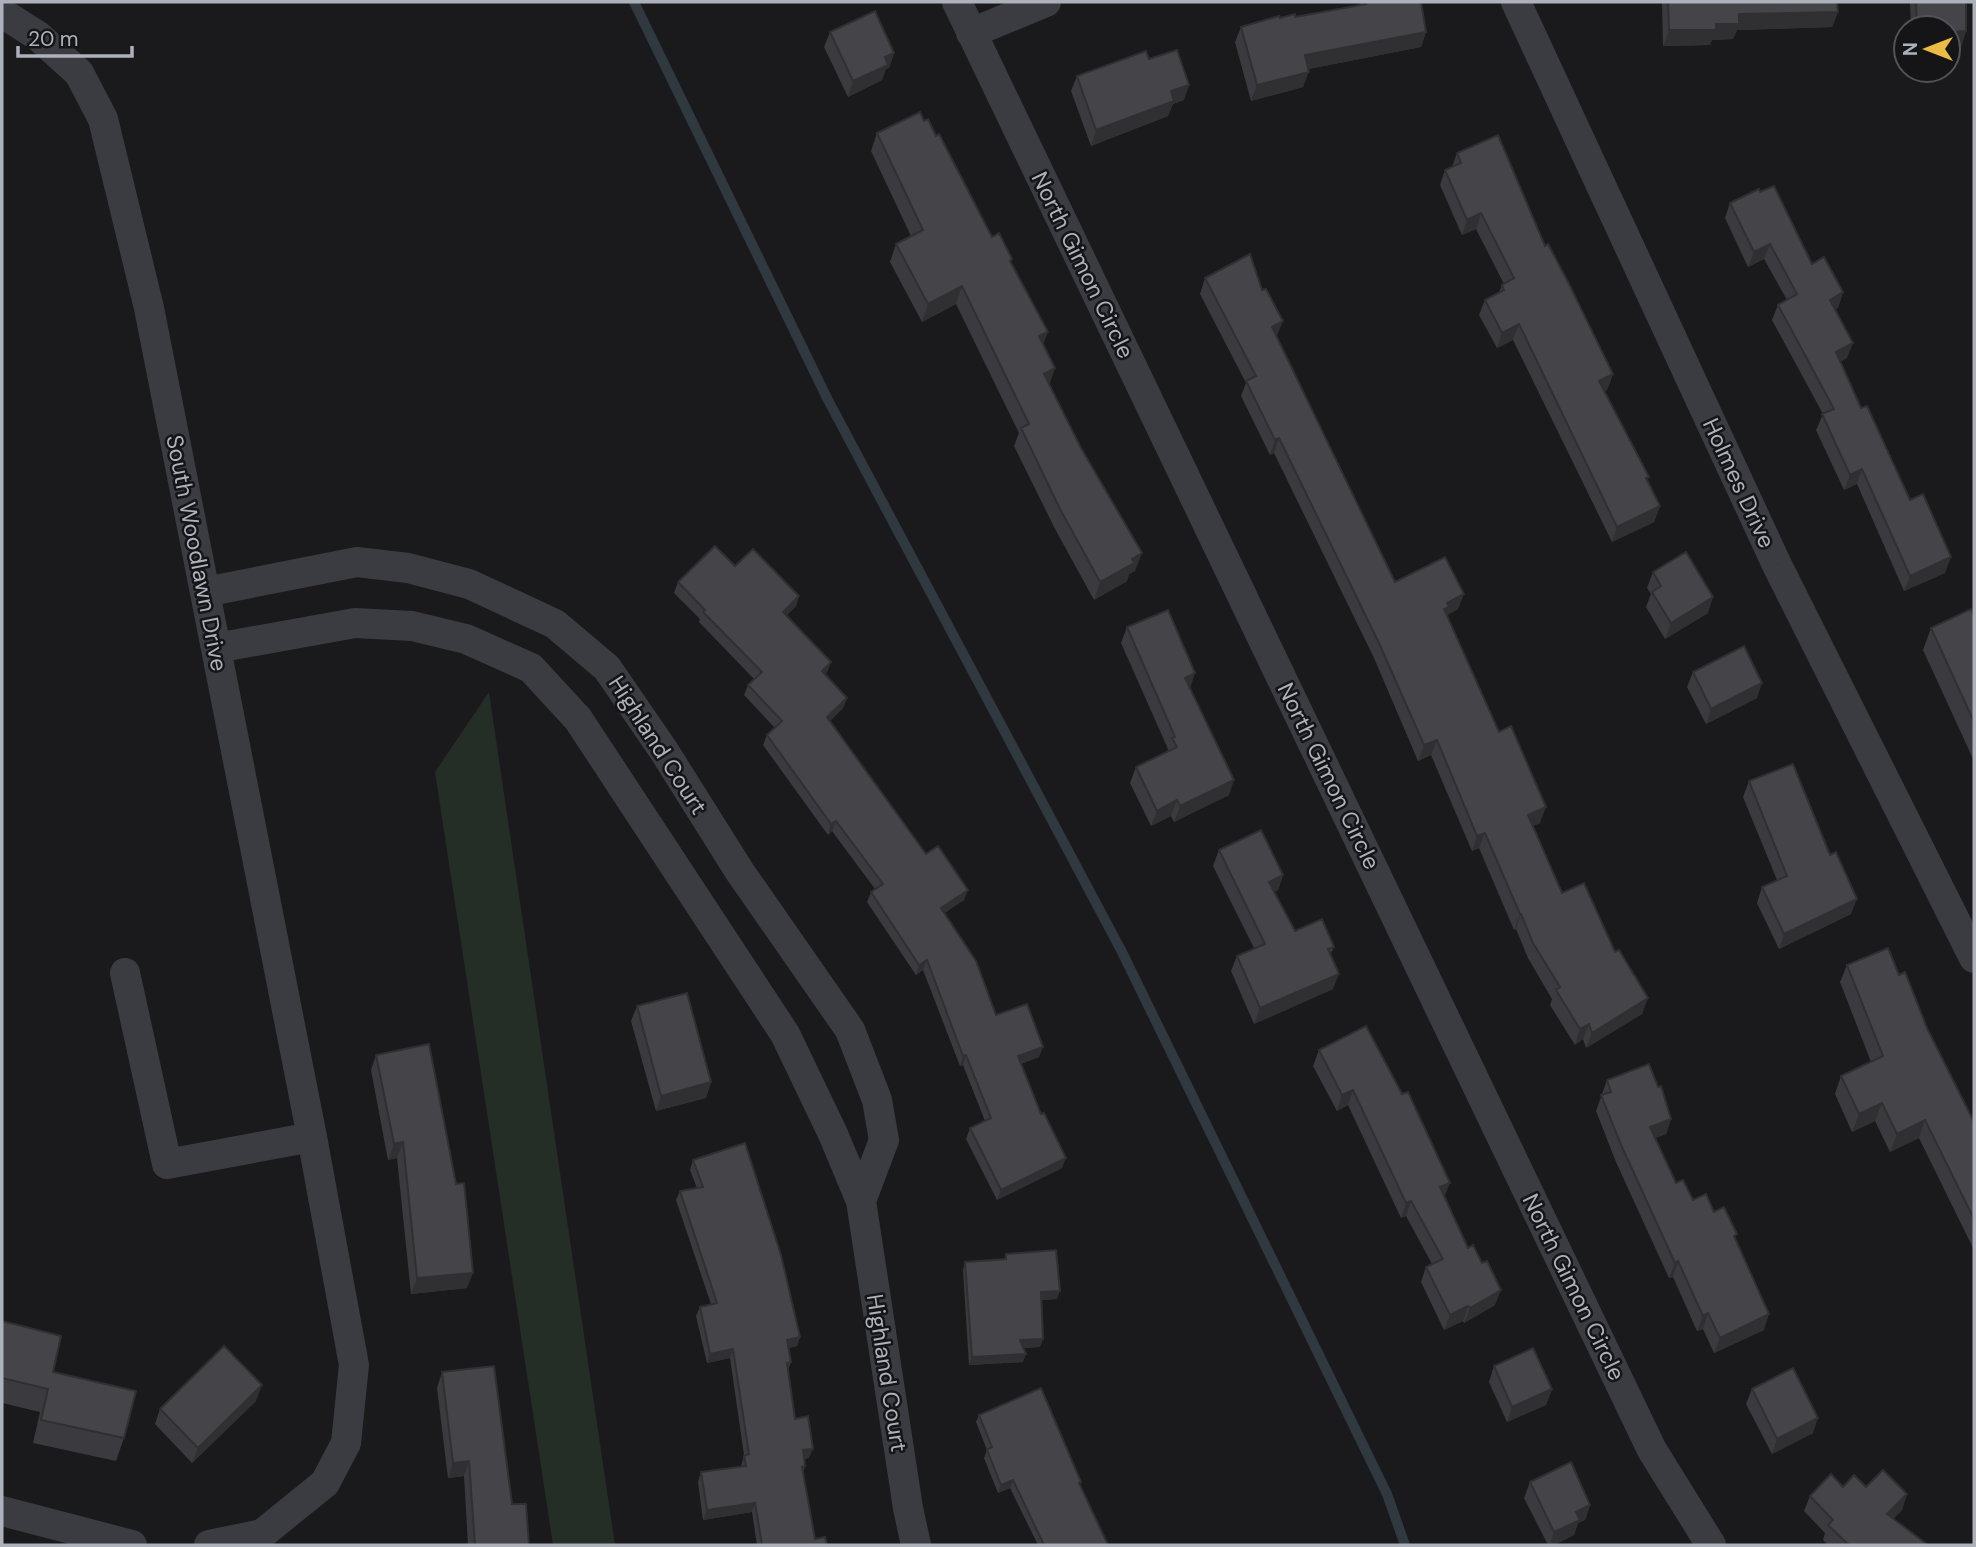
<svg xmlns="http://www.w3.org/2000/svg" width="1976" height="1547" font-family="'DM Sans',sans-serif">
	<rect width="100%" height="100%" fill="#1a1a1c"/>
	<path fill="#242d26" d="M489 692 615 1545H553L435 772Z"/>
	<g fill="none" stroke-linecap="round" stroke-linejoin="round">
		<path stroke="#303840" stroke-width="10" d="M634 2 828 400 1121 950 1387 1494 1405 1545"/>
		<path stroke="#3b3c41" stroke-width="30" d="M957 2 1652 1450 1711 1545
			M1516 2 1777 565 1974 958
			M2 13 38 36 79 73 103 119 149 308 312 1137 354 1365 346 1443 325 1483 262 1534 209 1545
			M971 33 1046 2
			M205 592 357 562 408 568 469 584 555 624 607 668 664 751 740 872 850 1030 877 1100 884 1140 861 1201
			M216 648 355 623 412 626 466 639 531 668 578 719 785 1034 833 1134 861 1201 908 1508 916 1545
			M125 973 167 1164 312 1137
			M2 1511 132 1545"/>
	</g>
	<path fill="#3b3b3f" d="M1361 2H1421L1426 32 1421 47 1308 69 1303 87 1251 101 1235 42 1241 27 1280 18 1295 17 1360 5Z
		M1662 2H1837L1838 12 1832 27 1737 30 1733 39 1712 40 1710 45 1663 46Z
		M1910 2H1966V31L1961 47H1948V28H1911Z
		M830 32 894 53 889 68 886 69 882 80 848 97 824 47Z
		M1149 59 1184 100 1173 104 1168 116 1091 146 1071 91 1077 76Z
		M924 121 936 136 992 237 1011 263 1043 344 1049 384 1135 571 1129 574 1127 581 1094 600 1054 527 1014 446 1019 433 956 304 922 322 890 262 896 244 911 236 871 151 877 133Z
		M1457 153 1545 246 1613 374 1607 390 1604 391 1660 506 1654 522 1612 542 1513 340 1497 348 1479 315 1485 300 1499 292 1502 285 1504 284 1476 229 1462 235 1440 185 1445 170 1452 167Z
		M1730 203 1812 264 1843 292 1838 308 1835 309 1847 358 1840 362 1861 408 1910 500 1945 573 1904 591 1857 484 1844 490 1816 430 1823 414 1772 320 1778 305 1787 300 1764 259 1748 267 1725 218Z
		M1205 278 1262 290 1277 337 1395 582 1458 609 1447 615 1540 823 1533 826 1562 893 1642 1014 1586 1048 1583 1039 1575 1045 1550 1005 1552 999 1528 958 1516 929 1514 930 1479 848 1472 851 1431 755 1418 761 1374 658 1274 453 1270 455 1241 396 1246 383 1200 294Z
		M735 566 799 596 796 606 786 616 831 662 827 672 825 674 847 698 843 708 830 721 926 854 964 900 944 913 996 1015 1039 1057 1021 1064 1062 1168 997 1200 966 1139 970 1128 985 1121 963 1065 960 1066 923 970 916 975 867 902 871 892 875 889 832 831 828 835 763 745 767 735 775 728 744 695 748 685 754 679 699 622 700 619 674 593 678 582Z
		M1653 572 1708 613 1665 639 1646 607 1651 594 1647 588Z
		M1974 616V761L1923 650 1931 628Z
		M1127 627 1190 688 1229 795 1174 822 1171 816 1151 826 1130 783 1136 767 1167 752 1168 749 1121 643Z
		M1693 672 1757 698 1706 724 1687 687Z
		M1749 781 1851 914 1779 949 1757 903 1762 887 1777 880 1743 797Z
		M1219 850 1283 875 1278 890 1274 892 1295 931 1334 947 1330 955 1333 989 1254 1024 1231 971 1237 956 1254 948 1213 866Z
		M1847 965 1899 975 1974 1122V1250L1919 1138 1890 1152 1875 1121 1852 1132 1835 1094 1841 1076 1871 1062 1840 982Z
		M637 1006 711 1082 706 1098 656 1111 631 1021Z
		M1319 1050 1444 1197 1495 1305 1464 1323 1463 1321 1444 1330 1421 1282 1426 1267 1432 1264 1406 1216 1401 1218 1348 1105 1337 1111 1313 1066Z
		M376 1055 456 1184 467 1288 411 1294 397 1158 388 1160 371 1070Z
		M1607 1080 1671 1119 1666 1134 1655 1138 1676 1183 1693 1200 1714 1212 1735 1239 1764 1330 1714 1353 1703 1329 1697 1331 1673 1277 1669 1278 1616 1162 1596 1111Z
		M693 1160 800 1337 797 1346 789 1348 791 1362 788 1370 795 1419 809 1458 804 1459 805 1466 803 1473 815 1539 827 1545H757L752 1512 703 1520 698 1482 701 1472 741 1467 744 1455 730 1358 707 1363 696 1316 700 1307 711 1304 676 1200 680 1191 697 1188 690 1170Z
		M1006 1254 1057 1299 1041 1300 1040 1347 1024 1348 1023 1362 969 1365 963 1270 965 1262 1004 1260Z
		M2 1321 53 1372 124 1438 116 1461 33 1443 40 1412 2 1403Z
		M1494 1366 1552 1389 1546 1405 1507 1422 1489 1382Z
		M442 1372 512 1504 529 1545H468L464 1476 448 1478 437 1388Z
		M1752 1389 1813 1433 1772 1454 1746 1404Z
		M256 1401 192 1463 155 1424 160 1409Z
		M979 1415 1080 1486 1108 1545H1038L1010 1488 998 1493 984 1458 987 1450 976 1422Z
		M1530 1482 1590 1505 1585 1520 1578 1523 1574 1535 1554 1545H1548L1524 1498Z
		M1843 1487H1866L1907 1494 1902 1510 1893 1519 1928 1545H1828L1823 1540 1825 1533 1804 1511 1810 1496Z"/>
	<path fill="#303033" d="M1838 12 1832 27 1737 30 1733 39 1712 40 1710 45 1663 46 1669 30 1716 24 1739 14Z
		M1966 31 1961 47H1948V32Z
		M1426 32 1421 47 1299 71 1305 55Z
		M894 53 889 68 886 69 882 80 848 97 853 81 885 57Z
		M1309 72 1303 87 1251 101 1257 85Z
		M1189 85 1184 100 1173 104 1168 116 1091 146 1096 130 1171 91Z
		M1481 213 1476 229 1462 235 1467 220Z
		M1770 244 1764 259 1748 267 1754 252Z
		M962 286 956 304 922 322 928 304Z
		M1843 292 1838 308 1824 315 1830 300Z
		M1283 321 1277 336 1272 327Z
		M1519 324 1513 340 1497 348 1502 333Z
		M1048 332 1041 350 1039 336Z
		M1853 343 1847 358 1830 367 1836 352Z
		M1055 368 1049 386 1044 374Z
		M1613 374 1607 390 1593 396 1599 381Z
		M1279 438 1274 453 1270 455 1275 440Z
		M1862 469 1857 484 1844 490 1850 475Z
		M1660 506 1654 522 1612 542 1617 527Z
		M1142 553 1135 571 1129 574 1127 581 1094 600 1100 582Z
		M1951 557 1945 573 1904 591 1910 576Z
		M1464 594 1458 609 1446 616 1438 625 1447 603Z
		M799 596 796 606 779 622 783 612Z
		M1713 597 1708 613 1665 639 1671 623Z
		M831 662 827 672 818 681 822 671Z
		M1195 673 1190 689 1185 678Z
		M1762 683 1757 698 1706 724 1711 709Z
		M847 698 843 708 823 727 827 717Z
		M1437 740 1431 755 1418 761 1424 745Z
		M1234 780 1229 795 1174 822 1180 806Z
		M1177 800 1171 816 1151 826 1157 811Z
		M1546 807 1540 823 1523 830 1528 815Z
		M836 821 832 831 828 835 831 824Z
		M1485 833 1479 848 1472 851 1477 836Z
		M1283 875 1278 890 1263 897 1269 882Z
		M968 890 964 900 937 918 941 908Z
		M1857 899 1851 914 1779 949 1784 934Z
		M1520 914H1521L1516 929 1514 930Z
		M927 960 923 970 916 975 919 965Z
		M1339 974 1333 989 1254 1024 1260 1008Z
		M1648 998 1642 1014 1586 1048 1592 1033Z
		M1589 1024 1583 1039 1575 1045 1580 1029Z
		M1043 1047 1039 1057 1015 1066 1018 1056Z
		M966 1055 963 1065 960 1066 963 1056Z
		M711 1082 706 1098 656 1111 661 1096Z
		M1353 1090 1348 1105 1337 1111 1342 1095Z
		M1882 1103 1875 1121 1852 1132 1859 1114Z
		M1671 1119 1666 1134 1645 1142 1650 1127Z
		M1925 1120 1919 1138 1890 1152 1897 1134Z
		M403 1142 397 1158 388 1160 394 1144Z
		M1066 1158 1062 1168 997 1200 1001 1190Z
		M1450 1183 1444 1198 1440 1187Z
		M1411 1201 1406 1216 1401 1218 1406 1203Z
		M1678 1261 1673 1277 1669 1278 1675 1263Z
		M473 1273 467 1288 411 1294 417 1278Z
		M1501 1290 1495 1305 1464 1323 1470 1308Z
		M1060 1291 1057 1299 1038 1300 1041 1292Z
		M1468 1306 1463 1321 1444 1330 1450 1315Z
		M1708 1313 1703 1329 1697 1331 1703 1316Z
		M1769 1314 1764 1330 1714 1353 1720 1338Z
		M800 1337 797 1346 784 1349 787 1340Z
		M1043 1339 1040 1347 1018 1348 1020 1340Z
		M733 1349 730 1358 707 1363 710 1354Z
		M1026 1354 1023 1362 969 1365 972 1357Z
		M262 1385 256 1401 192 1463 198 1448Z
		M1552 1389 1546 1405 1507 1422 1512 1407Z
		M1818 1418 1813 1433 1772 1454 1777 1439Z
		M813 1449 809 1458 800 1459 803 1450Z
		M469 1461 464 1476 448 1478 453 1463Z
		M1013 1480 1010 1488 998 1493 1001 1485Z
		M1907 1494 1902 1510 1881 1530 1887 1514Z
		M755 1503 752 1512 703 1520 707 1510Z
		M1590 1505 1585 1520 1578 1523 1574 1535 1554 1545H1550L1554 1532 1576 1512Z"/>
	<path fill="#454549" stroke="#303033" stroke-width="2" d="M1365 2H1421L1426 32 1305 55 1309 72 1257 85 1241 27 1279 16 1280 18 1295 14V17L1366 4Z
		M1668 2H1837L1838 12 1739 14V24H1716V30H1669Z
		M1916 2H1966V31L1948 32V28H1917Z
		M875 11 894 53 885 57 888 65 853 81 830 32Z
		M1177 50 1189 85 1171 91 1174 101 1096 130 1077 76 1146 51 1149 59Z
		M920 112 924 121 928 119 936 136 939 134 992 237 999 233 1012 259 1010 261 1048 332 1039 336 1055 368 1044 374 1081 448 1142 553 1132 559 1134 563 1100 582 1060 509 1021 428 1029 424 962 286 928 304 896 244 923 230 877 133Z
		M1498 135 1545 246 1548 244 1568 282 1613 374 1599 381 1649 477 1646 478 1660 506 1617 527 1519 324 1502 333 1485 300 1504 290 1502 285 1514 278 1481 213 1467 220 1445 170 1461 163 1457 153Z
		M1774 186 1812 264 1824 257 1843 292 1830 300 1853 343 1836 352 1861 408 1867 406 1910 500 1923 494 1951 557 1910 576 1862 469 1850 475 1822 414 1834 409 1778 305 1797 294 1770 244 1754 252 1730 203 1759 189 1760 192Z
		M1250 254 1262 290 1266 289 1283 321 1272 327 1395 582 1445 557 1464 594 1447 603 1449 607 1444 609 1499 732 1511 726 1546 807 1528 815 1562 893 1584 883 1615 952 1619 950 1648 998 1592 1033 1589 1024 1580 1029 1556 990 1560 987 1533 943 1521 914H1520L1485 833 1477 836 1437 740 1424 745 1379 643 1279 438 1275 440 1246 381 1256 376 1205 278Z
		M715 546 735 566 753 549 799 596 783 612 831 662 822 671 847 698 827 717 926 854 938 846 968 890 941 908 976 961 996 1015 1027 1004 1043 1047 1018 1056 1041 1114 1044 1113 1066 1158 1001 1190 970 1128 991 1118 966 1055 963 1056 927 960 919 965 871 892 883 884 836 821 831 824 767 735 782 721 748 685 762 672 703 612 705 610 678 582Z
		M1686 552 1713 597 1671 623 1652 592 1661 586 1653 572Z
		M1971 609 1974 616V722L1931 628Z
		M1168 610 1195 673 1185 678 1234 780 1180 806 1177 800 1157 811 1136 767 1177 747 1172 738 1175 737 1127 627Z
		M1744 646 1762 683 1711 709 1693 672Z
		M1793 764 1830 855 1836 852 1857 899 1784 934 1762 887 1787 876 1749 781Z
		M1261 830 1283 875 1269 882 1295 931 1322 919 1334 947 1328 949 1339 974 1260 1008 1237 956 1265 944 1219 850Z
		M1888 948 1899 975 1905 972 1927 1028 1974 1122V1219L1925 1120 1897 1134 1882 1103 1859 1114 1841 1076 1883 1056 1847 965Z
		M687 993 711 1082 661 1096 637 1006Z
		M1366 1026 1402 1094 1408 1092 1450 1183 1440 1187 1468 1248 1473 1245 1482 1263 1487 1261 1501 1290 1470 1308 1468 1306 1450 1315 1426 1267 1443 1259 1411 1201 1406 1203 1353 1090 1342 1095 1319 1050Z
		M429 1044 456 1184 464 1183 473 1273 417 1278 403 1142 394 1144 376 1055Z
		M1649 1064 1658 1087 1661 1086 1671 1119 1650 1127 1676 1183 1683 1180 1693 1200 1706 1194 1714 1212 1724 1207 1737 1234 1734 1236 1769 1314 1720 1338 1708 1313 1703 1316 1678 1261 1675 1263 1622 1147 1601 1095 1611 1092 1607 1080Z
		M745 1143 781 1255 800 1337 787 1340 791 1362 787 1363 795 1419 808 1416 813 1449 803 1450 805 1466 802 1467 815 1539 825 1537 827 1545H762L755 1503 707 1510 701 1472 746 1466 744 1456 749 1454 733 1349 710 1354 700 1307 717 1303 680 1191 703 1187 693 1160Z
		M1056 1250 1060 1291 1041 1292 1043 1339 1020 1340 1026 1354 972 1357 965 1262 1006 1259V1254Z
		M2 1321 61 1336 53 1372 136 1391 124 1438 41 1420 48 1389 2 1378Z
		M224 1346 262 1385 198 1448 160 1409Z
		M1533 1348 1552 1389 1512 1407 1494 1366Z
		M494 1366 512 1504H526L529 1545H475L469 1461 453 1463 442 1372Z
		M1793 1368 1818 1418 1777 1439 1752 1389Z
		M1041 1388 1081 1482 1079 1483 1108 1545H1044L1013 1480 1001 1485 987 1450 992 1447 979 1415Z
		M1571 1462 1590 1505 1576 1512 1580 1520 1554 1532 1530 1482Z
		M1883 1470 1907 1494 1887 1514 1928 1545H1849L1828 1525 1833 1520 1810 1496 1831 1474 1843 1487 1854 1475 1866 1487Z"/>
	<g text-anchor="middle" stroke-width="5" stroke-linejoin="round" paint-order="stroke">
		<g font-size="23" fill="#adb1bb" stroke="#151518">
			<text transform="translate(1083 265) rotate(64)" y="8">North Gimon Circle</text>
			<text transform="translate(1739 483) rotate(65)" y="8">Holmes Drive</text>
			<text transform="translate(197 553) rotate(79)" y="8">South Woodlawn Drive</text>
			<text transform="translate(658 745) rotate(57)" y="8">Highland Court</text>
			<text transform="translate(1329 776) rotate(64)" y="8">North Gimon Circle</text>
			<text transform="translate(1574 1287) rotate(64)" y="8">North Gimon Circle</text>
			<text transform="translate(887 1373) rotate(81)" y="8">Highland Court</text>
		</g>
	</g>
	<rect width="1976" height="1547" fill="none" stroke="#adb1bb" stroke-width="7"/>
	<g transform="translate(1927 49) rotate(270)"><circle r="33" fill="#151518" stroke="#525359" stroke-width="2"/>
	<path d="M0-5L12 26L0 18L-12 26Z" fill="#ebbc44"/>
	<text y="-10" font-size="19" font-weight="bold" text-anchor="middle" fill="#adb1bb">N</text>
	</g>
	<path d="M18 46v10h114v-10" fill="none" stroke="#adb1bb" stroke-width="3.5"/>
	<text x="28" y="46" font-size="21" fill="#adb1bb" stroke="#151518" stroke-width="5" paint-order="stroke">20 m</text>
</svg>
